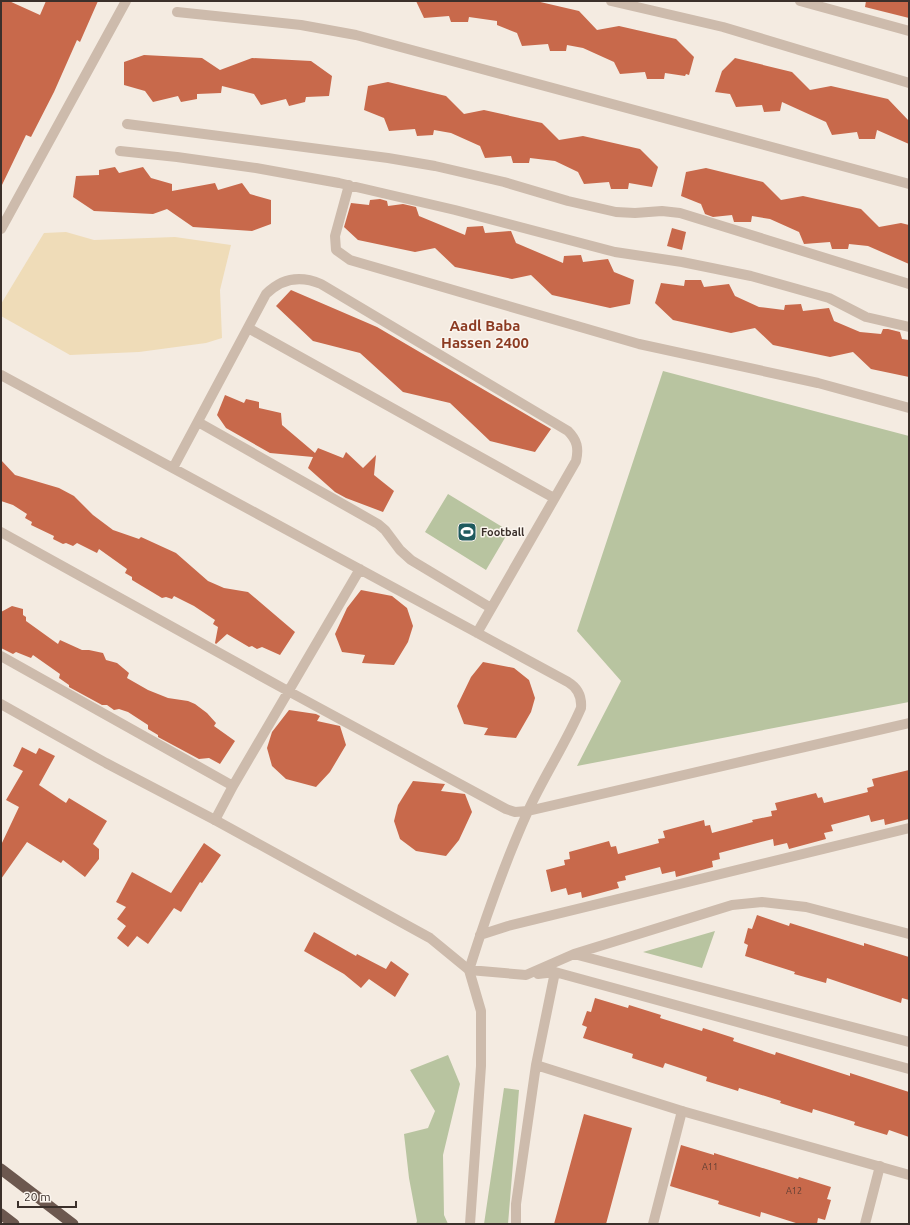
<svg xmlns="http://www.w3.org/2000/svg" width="910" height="1225" font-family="Ubuntu,sans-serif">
	<rect width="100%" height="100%" fill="#f4ebe1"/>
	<path fill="#b8c4a0" d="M663 371 909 436V702L577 766 621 681 577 631Z
		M448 494 509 531 486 570 425 532Z
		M715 931 702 968 643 952Z
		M448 1055 460 1084 443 1155 444 1215 448 1224H416L417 1221 409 1178 404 1134 428 1128 435 1111 410 1070Z
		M504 1088 519 1090 508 1224H484Z"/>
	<path fill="#efdcb8" d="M66 232 94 240 175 237 231 245 220 290 222 338 206 343 139 352 70 355 1 316V304L44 233Z"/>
	<path fill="#c8694b" d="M1 1H9L40 15 46 1H98L80 42 77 40 54 92 31 137 26 135 1 187Z
		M416 1H536L579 11 597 30 619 26 676 39 694 57 689 75 686 74 685 76 665 73 664 79H647L645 72 620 74 614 62 583 48 567 45 566 51H550L548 44 522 46 517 33 497 25V21L469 17 468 22H451L449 16 424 18Z
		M866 1H909V18L865 7Z
		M144 55 202 58 220 70 252 58 311 61 332 76 329 96 306 97 305 102 289 106 286 99 261 105 254 94 222 86 221 93 197 94V99L181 102 178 96 153 102 145 91 124 85V62Z
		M735 58 792 72 810 90 831 86 888 99 909 121V144L877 130 875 139H859L857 132 832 135 826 122 782 102 780 111 764 112 762 105 736 107 730 94 715 92 722 71Z
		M388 82 446 96 464 114 484 110 542 123 559 140 583 136 640 149 658 167 652 187 629 183 628 189H611L609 182 584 184 578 172 555 161 530 158 529 163H513L511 156 485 158 480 146 451 133 434 130 433 135 417 136 415 129 389 131 384 118 364 110 368 86Z
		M115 167 119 173 143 167 151 178 172 184V191L215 183 218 190 242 183 250 194 271 200V224L252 231 193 227 167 209 153 214 94 211 73 197 76 176 99 175V170Z
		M706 168 763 182 781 200 803 196 861 209 879 227 901 223 909 225V264L868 246 849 244 848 249H832L830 242 804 244 799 232 770 219 752 216 751 222H734L732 215 713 217 705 214 701 204 681 196 686 172Z
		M380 199 387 201 388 206 403 204 416 207 419 216 465 235 467 227 483 226 485 233 511 231 516 243 563 263 564 256 581 255 583 262 608 259 614 272 634 280 630 304 610 308 552 295 531 275 512 279 455 267 435 248 415 252 358 240 344 227 351 203 369 205 370 200Z
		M672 228 686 232 682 250 667 246Z
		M685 280H701L704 287 729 284 735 296 759 307 784 310 785 305 801 304 803 311 829 308 834 321 860 332 881 334 883 329H888L900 332 902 339 909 340V377L871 369 853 352 830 357 773 345 755 328 731 333 673 320 655 303 661 283 684 286Z
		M291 290 377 327 551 429 535 452 490 441 450 403 403 392 360 353 313 341 276 306Z
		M225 395 244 403 246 399 259 402V408L281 413 282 425 315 453 318 448 343 458 346 452 363 468 376 455 374 475 394 491 383 512 346 498 335 492 308 468 313 457 270 453 226 428 217 415Z
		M1 460 15 475 59 488 74 496 93 515 113 530 139 539 141 537 176 553 208 581 224 588 248 592 295 632 280 655 262 647 257 649 252 646 249 647 227 634 216 644 215 643 218 627 213 624 215 620 194 606 174 596 172 599 166 597 162 598 132 580V577L125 573 127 569 99 549 97 553 77 543 73 546 66 543 63 544 53 539 54 536 31 525 32 522 25 518 27 514 13 505 1 501Z
		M361 590 392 596 407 608 413 626 408 642 394 665 362 663 365 655 342 652 335 634 347 608Z
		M12 606 23 609V615L26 617V621L58 644 60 640 82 650H89L103 653 106 660 117 663 129 673 127 678 148 690 168 698 188 701 195 704 207 713 216 723 214 726 235 741 220 764 209 758 199 759 158 737V735L148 729V725L128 712 119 709 114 710 107 705H102L69 687V685L59 678 60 674 33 655 31 658 16 652 13 654 1 648V612Z
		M483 662 514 668 529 680 535 698 531 712 516 738 484 735 488 728 464 724 457 706 471 677Z
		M289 710 316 714 320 716 317 721 340 726 346 745 330 772 316 787 286 779 272 766 267 748 272 732Z
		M22 747 36 754 39 748 55 756 39 785 66 803 69 798 107 821 93 844 99 849V859L85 877 63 860 61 863 27 842 1 879V845L19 807 6 800 23 771 13 766Z
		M909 770V819L885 825 884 819 871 822 869 815 831 825 833 831 824 833 826 839 789 849 787 843 774 846 773 839 719 853 720 859 712 861 713 867 676 877 675 871 662 874 660 867 625 876 626 880 617 882 619 888 582 898 581 892 568 895 566 888 551 892 546 870 565 865 564 860 570 859 569 852 609 841 611 847 616 846 618 854 659 843 658 839 665 838 663 831 704 820 705 826 710 825 712 833 753 822 752 820 772 816 771 811 777 810 775 803 816 793 818 798 822 797 824 803 868 792 867 788 874 786 872 779Z
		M413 781 445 784 441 791 465 794 472 812 459 840 446 856 416 851 400 839 394 821 398 805Z
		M204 843 221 855 202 883 200 882 181 912 174 908 148 944 137 936 128 947 117 938 126 926 117 919 126 907 116 902 132 872 171 893Z
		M757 915 789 926 790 923 864 946V943L909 957V1000L902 998 901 1003 827 978 826 983 794 974 795 972 745 956 748 945 744 943 748 928 752 929Z
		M314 932 356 956 357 954 386 969 391 961 409 974 395 997 369 979 361 988 344 974 304 951Z
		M595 998 628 1008 629 1005 661 1015 660 1018 702 1031 703 1028 734 1038 733 1041 775 1055 776 1052 850 1076V1073L909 1092V1137L889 1130 887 1135 854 1125 855 1122 813 1109 812 1113 780 1103 781 1101 739 1088 738 1091 706 1081 707 1077 665 1063 663 1068 632 1058 633 1054 583 1038 587 1027 582 1025 587 1011 591 1012Z
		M584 1114 632 1128 606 1224H554Z
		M681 1145 714 1155V1153L798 1179 799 1177 831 1187 827 1199 831 1200 825 1220 818 1218 817 1224H799L761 1212 760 1217 718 1204 719 1201 670 1186Z"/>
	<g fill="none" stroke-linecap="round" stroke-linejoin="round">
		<path stroke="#cdbbac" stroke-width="10" d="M653 1224 682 1111
			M865 1224 880 1166"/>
		<path stroke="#cdbbac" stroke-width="10" d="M611 1 723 27 909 83
			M800 1 909 31
			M177 12 301 25 356 35 909 184
			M127 124 388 158 435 166 504 182 568 201 616 212 635 213 662 211 680 213 909 284
			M120 151 177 157 256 168 339 183 455 210 615 252 682 262 751 276 829 298 866 317 909 327
			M349 185 335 236 336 250 350 260 639 344 818 383 909 408
			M1 229 126 1
			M248 328 554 498
			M1 375 568 682C578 688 582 696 581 708 566 743 544 776 528 811 505 862 486 916 469 970L526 975 574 954 732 905 762 902 806 907 909 934
			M198 422 378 524 385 530 400 550 411 560 491 608
			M173 468 266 294C282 278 300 275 321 284L568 431C577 440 579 448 576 461L477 633
			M1 532 288 691 506 809 515 812 528 811 909 723
			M1 656 233 786
			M215 820 233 786 360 569
			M480 935 508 926 909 828
			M574 954 909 1042
			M538 974 555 972 909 1069
			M536 1065 682 1111 909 1175
			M516 1224V1204L536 1065 555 972"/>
		<path stroke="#cdbbac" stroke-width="10" d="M1 704 106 763 215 820 430 938 469 970 481 1011V1066L470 1224"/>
		<path stroke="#6c584f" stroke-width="11" d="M1 1169 73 1224
			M1 1214 14 1224"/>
	</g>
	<defs>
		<symbol id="stadium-square" viewBox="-11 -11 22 22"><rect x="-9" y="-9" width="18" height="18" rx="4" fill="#1f5a5e" stroke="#fbf5ee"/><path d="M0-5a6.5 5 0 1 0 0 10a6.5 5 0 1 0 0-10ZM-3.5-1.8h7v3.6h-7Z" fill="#fff"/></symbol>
	</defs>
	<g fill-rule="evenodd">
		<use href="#stadium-square" x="456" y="521" width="22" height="22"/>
	</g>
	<g text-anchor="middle" stroke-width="3" stroke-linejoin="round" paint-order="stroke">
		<g font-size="9" fill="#5e3e33">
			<text x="710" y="1170">A11</text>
			<text x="794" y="1194">A12</text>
		</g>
		<g font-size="11" font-weight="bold" fill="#3b302b" stroke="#fbf5ee" text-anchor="start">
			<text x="481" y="536">Football</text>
		</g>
		<g font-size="15" font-weight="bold" fill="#8c3b22" stroke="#fbf5ee">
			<text x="485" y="331">Aadl Baba<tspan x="485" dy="17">Hassen 2400</tspan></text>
		</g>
	</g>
	<rect width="910" height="1225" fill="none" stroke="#3b302b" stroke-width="4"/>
	<path d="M18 1201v6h58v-6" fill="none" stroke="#3b302b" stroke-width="2"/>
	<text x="24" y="1201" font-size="12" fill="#3b302b" stroke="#fbf5ee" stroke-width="3" paint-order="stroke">20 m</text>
</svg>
